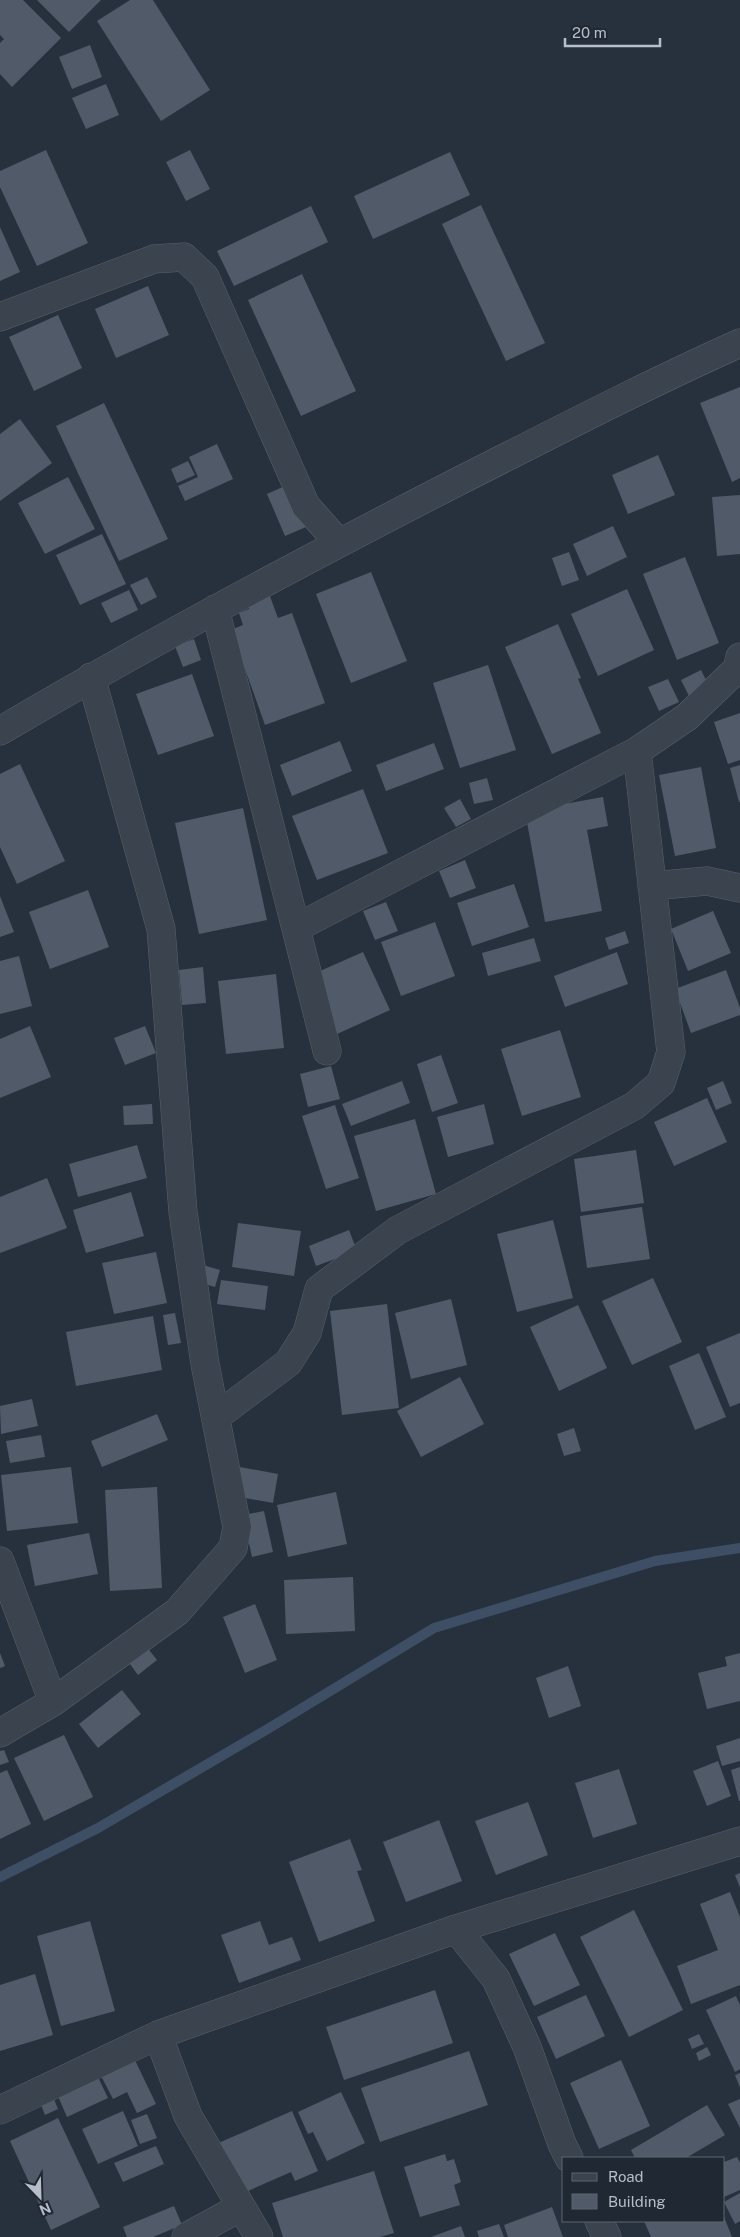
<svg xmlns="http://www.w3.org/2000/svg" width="740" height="2237" font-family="'Public Sans',sans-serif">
	<rect width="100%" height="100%" fill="#27313e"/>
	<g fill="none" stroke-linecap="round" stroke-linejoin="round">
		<path stroke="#3e4f65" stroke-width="10" d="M0 1877 98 1828 266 1730 434 1628 655 1561 740 1548"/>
	</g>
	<path fill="#505a68" d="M0 0H23L61 38 12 87 0 74V43L4 39 0 35Z
		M37 0H101L69 32Z
		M130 0H153L210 90 161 121 97 21Z
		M90 45 102 77 72 89 59 57Z
		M106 84 119 115 86 129 72 98Z
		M46 150 88 243 37 266 0 187V171Z
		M190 150 210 189 186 201 166 162Z
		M450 152 470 195 373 239 354 196Z
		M481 205 545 343 506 361 442 224Z
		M311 206 328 242 234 286 217 251Z
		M0 227 20 272 0 281Z
		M302 274 356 391 301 416 248 300Z
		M148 286 169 335 116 358 95 309Z
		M58 315 82 368 34 391 9 337Z
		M740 387V478L732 482 700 403Z
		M104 403 168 539 119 561 56 426Z
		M20 419 52 463 0 501V434Z
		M217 444 233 479 185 501 178 486 198 477 189 457Z
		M658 455 675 495 628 514 612 475Z
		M188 461 195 475 177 483 171 469Z
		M68 477 95 529 45 554 18 503Z
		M287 485 306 527 285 536 267 494Z
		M740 495V554L717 556 712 497Z
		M613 526 627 557 587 576 573 544Z
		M102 534 126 584 80 605 56 555Z
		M569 552 579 580 562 586 552 558Z
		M685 557 719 643 677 660 643 574Z
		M371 572 407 661 351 683 316 594Z
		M147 577 157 597 141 605 130 585Z
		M627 589 654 650 598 676 571 614Z
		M129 590 138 610 111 623 101 603Z
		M268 591 278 618 292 613 325 703 265 725 231 630 243 625 239 613 249 609 246 599Z
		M558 624 581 678 578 679 601 733 552 754 505 647Z
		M194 639 201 660 183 667 175 646Z
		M488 665 516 750 460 768 433 683Z
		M701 670 709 686 689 696 681 680Z
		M192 674 214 736 158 755 136 694Z
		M668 679 679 702 659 711 648 687Z
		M740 713V760L728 764 714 722Z
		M340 741 352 771 292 796 280 765Z
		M434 743 444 769 386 791 376 765Z
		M20 764 65 861 17 884 0 847V774Z
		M740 765V802H739L730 768Z
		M701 767 716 848 675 856 659 775Z
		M487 778 493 800 474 804 469 783Z
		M363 789 388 853 317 880 292 816Z
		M603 797 608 826 587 830 602 911 545 922 525 811Z
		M460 799 471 819 456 827 444 808Z
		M243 808 267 920 199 934 175 823Z
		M465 860 476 888 450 898 439 871Z
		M514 884 529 927 472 946 457 903Z
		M88 890 109 947 50 969 29 912Z
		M0 896 14 932 0 937Z
		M386 902 398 931 375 940 363 911Z
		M713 911 731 953 688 971 671 929Z
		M435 922 455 976 401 996 381 942Z
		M625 931 629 943 609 950 605 938Z
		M534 938 541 961 488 976 482 953Z
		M363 952 390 1010 337 1034 311 975Z
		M617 952 628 984 565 1007 554 976Z
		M19 956 32 1006 0 1014V961Z
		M203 967 206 1003 182 1005 179 970Z
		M726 970 740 1008V1015L691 1033 675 989Z
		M276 974 284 1048 226 1054 218 981Z
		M30 1026 51 1077 0 1098V1039Z
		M145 1026 156 1053 125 1065 114 1038Z
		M560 1030 581 1097 522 1116 501 1049Z
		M441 1055 458 1103 432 1112 417 1064Z
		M331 1066 340 1099 308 1107 300 1074Z
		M402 1081 410 1103 351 1126 342 1104Z
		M723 1081 732 1103 716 1110 707 1088Z
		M707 1098 727 1142 674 1166 654 1122Z
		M152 1104 153 1124 124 1125 123 1106Z
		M484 1104 494 1144 448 1157 437 1117Z
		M335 1105 359 1178 326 1189 302 1116Z
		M415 1119 436 1194 376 1211 354 1136Z
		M137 1145 147 1178 78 1197 69 1164Z
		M636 1150 644 1203 581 1212 574 1159Z
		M47 1178 67 1228 0 1253V1197Z
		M131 1192 144 1236 86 1253 73 1210Z
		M642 1207 650 1259 587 1268 580 1216Z
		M553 1220 573 1298 517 1312 497 1234Z
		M238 1223 301 1231 294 1276 232 1267Z
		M349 1230 357 1251 316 1266 309 1246Z
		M156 1252 167 1303 114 1314 102 1263Z
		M203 1265 220 1270 215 1287 198 1282Z
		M653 1278 682 1342 632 1365 602 1301Z
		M221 1280 268 1286 265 1310 217 1304Z
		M451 1299 467 1365 411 1379 395 1313Z
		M387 1304 399 1408 342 1415 330 1311Z
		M578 1305 607 1368 559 1391 530 1327Z
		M175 1313 181 1343 168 1345 163 1315Z
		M153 1316 162 1370 76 1386 66 1332Z
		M740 1333V1403L730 1407 706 1347Z
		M699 1353 726 1417 695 1430 669 1366Z
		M460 1377 484 1424 421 1457 397 1411Z
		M32 1399 38 1426 1 1434 0 1406Z
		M157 1414 168 1440 102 1467 91 1441Z
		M574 1428 581 1451 564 1456 557 1434Z
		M41 1435 45 1457 10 1463 6 1441Z
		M71 1467 78 1523 7 1531 1 1475Z
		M240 1467 278 1474 273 1503 234 1496Z
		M157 1487 162 1588 110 1591 105 1490Z
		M336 1492 347 1544 288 1557 277 1505Z
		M264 1511 273 1552 252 1557 243 1515Z
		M89 1533 98 1574 35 1586 27 1545Z
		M353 1577 355 1631 286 1634 284 1580Z
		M255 1604 277 1660 245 1673 223 1617Z
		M146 1646 157 1660 138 1675 127 1660Z
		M0 1653 5 1666 0 1668Z
		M740 1653V1701L707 1709 698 1673 727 1666 725 1657Z
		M568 1666 581 1706 549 1718 536 1678Z
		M122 1690 141 1714 98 1748 79 1724Z
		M64 1735 93 1797 44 1821 14 1758Z
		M740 1738V1761L722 1766 716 1746Z
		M4 1750 9 1762 0 1765V1751Z
		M718 1761 731 1796 707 1806 693 1771Z
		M740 1767V1801H739L731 1770Z
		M619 1769 637 1824 593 1838 575 1783Z
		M7 1770 31 1824 0 1839V1773Z
		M528 1802 548 1855 496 1875 475 1821Z
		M439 1820 462 1881 406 1902 383 1842Z
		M350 1839 362 1870 357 1871 375 1921 319 1942 289 1862Z
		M740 1873V1888L735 1875Z
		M730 1892 740 1917V1985L691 2004 677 1966 718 1950 700 1904Z
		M634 1910 683 2010 629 2037 580 1937Z
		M90 1921 115 2011 61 2026 37 1936Z
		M260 1921 269 1945 292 1937 301 1960 239 1983 221 1935Z
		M555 1933 580 1985 534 2006 509 1954Z
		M35 1974 53 2035 0 2051V1985Z
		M435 1990 453 2043 344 2080 326 2027Z
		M586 1995 605 2036 556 2059 537 2017Z
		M736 1996 740 2005V2069L735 2072 706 2010Z
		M699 2034 704 2044 692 2049 688 2039Z
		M707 2047 711 2055 699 2061 696 2053Z
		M469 2051 488 2105 380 2142 361 2088Z
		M133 2056 156 2104 137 2113 127 2092 113 2099 99 2072Z
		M621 2060 650 2126 599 2149 570 2083Z
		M740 2073V2088L735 2075Z
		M97 2075 108 2098 67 2117 57 2094Z
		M341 2092 365 2143 327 2161 313 2132 308 2134 298 2112Z
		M54 2099 58 2109 45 2115 41 2105Z
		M740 2099V2128L728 2104Z
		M707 2105 725 2135 686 2158H635L631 2150Z
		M123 2111 138 2146 98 2164 82 2129Z
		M292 2111 318 2171 295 2181 291 2172 239 2195 216 2144Z
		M147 2114 157 2138 140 2144 131 2120Z
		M58 2118 100 2207 51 2230 10 2141Z
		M156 2146 164 2164 123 2182 114 2163Z
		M445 2154 447 2161 454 2159 461 2182 454 2185 460 2205 420 2217 404 2167Z
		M737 2157 740 2163V2190L724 2197V2162Z
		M374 2171 394 2233 380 2237H283L272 2203Z
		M740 2193V2221L735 2224 724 2202Z
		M174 2206 182 2225 153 2237H127L123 2227Z
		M552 2207 563 2237H508L504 2225Z
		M724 2217 732 2237H651L644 2221H724Z
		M499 2224 504 2237H479L477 2231Z
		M461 2226 465 2237H431Z"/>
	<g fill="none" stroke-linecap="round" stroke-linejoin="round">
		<defs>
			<path id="minor" d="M0 317 154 259 184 257 205 277 306 506 339 543
				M215 609 327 1051
				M0 731C151 642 305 560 461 480 554 433 646 385 740 343
				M652 886 707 881 740 888
				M296 928 637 751 687 717 737 669 740 657
				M216 1417 288 1363 307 1333 319 1289 398 1230 634 1106 661 1083 671 1052 637 751
				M0 1561 53 1702
				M0 1733 53 1702 177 1612 233 1548 237 1527 205 1364 183 1212 161 929 91 677
				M456 1929 496 1979 527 2047 562 2144 569 2158
				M158 2035 188 2116 259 2237
				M0 2110 158 2035 456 1929 740 1841
				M599 2221 607 2237
				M186 2237 241 2207"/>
		</defs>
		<use href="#minor" stroke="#59616c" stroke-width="29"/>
		<use href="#minor" stroke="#3b434e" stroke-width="28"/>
	</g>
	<rect x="562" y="2157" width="162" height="65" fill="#202833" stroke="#5c646f"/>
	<rect x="572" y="2173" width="25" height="8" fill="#3b434e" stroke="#5c646f"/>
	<text x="608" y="2182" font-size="15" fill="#b7bec9">Road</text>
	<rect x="572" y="2194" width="25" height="15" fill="#505a68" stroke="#5c646f"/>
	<text x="608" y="2207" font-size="15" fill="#b7bec9">Building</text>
	<g transform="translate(40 2197) rotate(157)" stroke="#202833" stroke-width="4" paint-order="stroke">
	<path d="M0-4L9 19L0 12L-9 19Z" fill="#b7bec9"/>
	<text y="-8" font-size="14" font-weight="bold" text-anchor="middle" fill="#b7bec9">N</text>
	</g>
	<path d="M565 38v8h95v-8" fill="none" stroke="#b7bec9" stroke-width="2.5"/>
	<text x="572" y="38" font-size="15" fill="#b7bec9" stroke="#202833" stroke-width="4" paint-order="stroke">20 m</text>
</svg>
